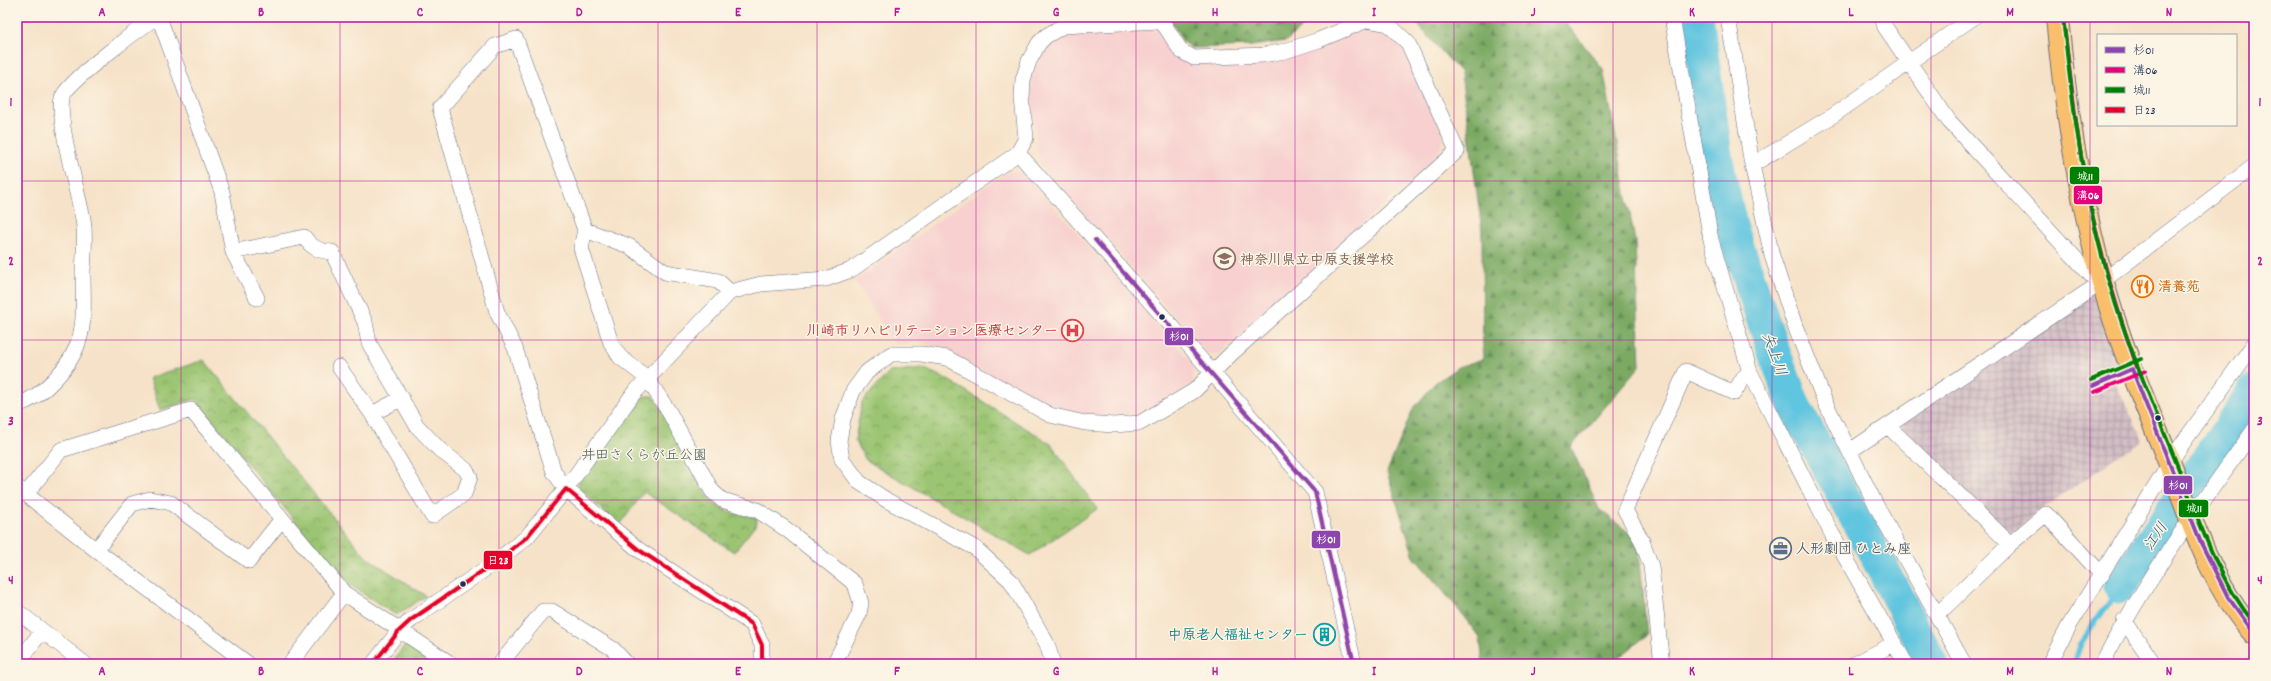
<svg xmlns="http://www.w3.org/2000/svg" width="2271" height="681" font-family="Dekko,'Klee One',sans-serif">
	<defs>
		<pattern id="industrial-grid" width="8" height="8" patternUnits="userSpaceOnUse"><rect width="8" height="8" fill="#d2bec5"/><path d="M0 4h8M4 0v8" fill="none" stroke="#aa9ba3"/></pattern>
		<pattern id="forest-firs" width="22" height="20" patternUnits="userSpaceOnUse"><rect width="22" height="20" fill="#7caa64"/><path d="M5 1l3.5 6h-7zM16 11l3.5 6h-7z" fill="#658b56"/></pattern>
		<pattern id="park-crowns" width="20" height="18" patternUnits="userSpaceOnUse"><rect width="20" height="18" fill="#9bc572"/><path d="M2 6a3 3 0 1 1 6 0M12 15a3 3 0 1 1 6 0" fill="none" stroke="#7ea061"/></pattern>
	</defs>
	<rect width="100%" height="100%" fill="#fcf5e5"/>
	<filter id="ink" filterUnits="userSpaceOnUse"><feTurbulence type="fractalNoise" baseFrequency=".025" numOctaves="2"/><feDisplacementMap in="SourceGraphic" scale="8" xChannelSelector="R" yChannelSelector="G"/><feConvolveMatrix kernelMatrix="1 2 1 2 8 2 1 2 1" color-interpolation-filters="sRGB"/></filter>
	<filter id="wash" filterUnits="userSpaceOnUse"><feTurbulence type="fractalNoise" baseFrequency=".012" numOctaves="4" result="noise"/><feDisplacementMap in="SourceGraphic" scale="16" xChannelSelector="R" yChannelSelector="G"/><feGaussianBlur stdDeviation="0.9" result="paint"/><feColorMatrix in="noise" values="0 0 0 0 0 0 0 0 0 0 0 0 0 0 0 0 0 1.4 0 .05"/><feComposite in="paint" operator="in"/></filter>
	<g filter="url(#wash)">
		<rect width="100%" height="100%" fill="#f6e2c8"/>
		<path fill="#f7d0cf" d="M1156 26 1175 54 1220 64 1377 27 1398 38 1443 134 1440 150 1429 164 1218 355 1207 353 1040 165 1030 97 1033 75 1041 52 1053 37 1064 33Z
			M1008 171 1023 172 1193 364V383L1155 407 1113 418 1088 417 1064 413 1037 401 939 347 917 342 896 346 855 281Z"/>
		<path fill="url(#industrial-grid)" d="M2090 296 2099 298 2117 352V387L2143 440 2039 511 2015 531 2007 534 1901 431 1904 419Z"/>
		<path fill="url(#forest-firs)" stroke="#4c6c61" d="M1169 17H1314L1286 41 1251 46 1191 48 1183 42Z
			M1411 17H1561L1603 69 1635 241 1640 366 1571 447 1599 509 1638 540 1647 635 1611 664H1483L1480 638 1454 604 1414 557 1387 472 1413 409 1435 383 1458 367 1483 359 1482 231 1461 73Z"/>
		<path fill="url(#park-crowns)" stroke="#5b7a68" d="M204 360 366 557 426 596 396 615 344 581 195 399 160 410 149 378Z
			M922 368 945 378 1051 444 1097 509 1030 555 866 460 855 440 862 402 889 372Z
			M640 396H653L665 414 711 502 729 512 757 518 755 526 734 552 644 492 619 526 579 488 578 479Z
			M412 645 441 664H391L404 646Z"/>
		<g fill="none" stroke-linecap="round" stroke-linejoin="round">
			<path stroke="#61c5df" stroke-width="5.5" d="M2074 664 2081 643 2120 587"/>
			<path stroke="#61c5df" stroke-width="33" d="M1697 17 1717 162 1731 226 1775 355 1795 407 1866 537 1932 664
				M2120 587 2254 390"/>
		</g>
	</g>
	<g filter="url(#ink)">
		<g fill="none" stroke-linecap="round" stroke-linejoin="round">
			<defs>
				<path id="minor" d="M159 17 222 192 233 252 257 298
					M1672 17 1711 240 1750 372 1832 534 1906 664
					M1728 17 1752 165 1772 256 1795 326 1825 402 1878 509 1964 664
					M1882 17 1885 27 1949 121 2099 284
					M1018 153 1185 341 1315 492 1354 664
					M1752 165 1832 116 1974 17
					M585 230 629 246 665 272 718 281 730 292
					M233 252 304 237C312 248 319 251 332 252L365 322 369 343 417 426 440 450 465 469 470 477 464 494 432 516 372 414 402 398
					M339 367 372 414
					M17 405C32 400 43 392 54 380 89 344 83 317 83 271 84 254 86 236 83 219 78 193 57 120 62 98 66 82 139 29 156 17
					M1889 427 2010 544
					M1850 451 2099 284 2254 166
					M17 487 96 550 248 664
					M26 494 61 450 191 410 344 593 451 664
					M96 550 132 504 150 499 171 503 249 561 281 520
					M17 611 85 664
					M1937 615 2010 544 2046 514 2102 575
					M2124 620 2154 664
					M17 664 42 631
					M290 664 344 593
					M373 664 399 631 411 620 494 563 527 537 566 489 633 394 730 292 761 284 826 279 851 270 1018 153 1026 138 1022 98 1023 80 1029 61 1039 43 1046 36 1063 26 1159 21 1165 26 1181 51 1194 58 1263 55 1285 51 1319 40 1367 20 1388 24 1408 43 1457 151 1231 354 1194 391 1140 423 1114 425 1085 423 1050 415 947 358 921 354H891L867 372 853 391 843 419 839 441 842 459 859 482 888 501 975 548 1011 581 1047 644 1053 664
					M500 664 543 611H552L613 649 627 664
					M762 664V645L752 624 639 550 566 489 554 472 515 348 497 312 440 108 495 46 516 39 585 230 581 248 611 343 620 357 647 378 669 412 712 491 722 500 757 510 786 529 855 584 861 603 859 614 834 664
					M1662 664 1651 566 1642 541 1625 510 1686 371 1734 393 1743 378 1750 372
					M1855 664 1895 643
					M2049 664 2069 626 2180 447 2254 344
					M2102 664C2144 581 2200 505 2254 430"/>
				<path id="primary" d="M2057 17C2065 105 2079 193 2102 279 2119 342 2145 403 2170 464 2192 521 2212 586 2254 633"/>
			</defs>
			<use href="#minor" stroke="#686e83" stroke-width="16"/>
			<use href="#primary" stroke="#686e83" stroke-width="24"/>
			<use href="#minor" stroke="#fff" stroke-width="15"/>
			<use href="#primary" stroke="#f9bf6c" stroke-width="22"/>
			<defs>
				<path id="bus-1" d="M1095 240 1315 492 1354 664
					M2093 386 2132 369 2201 543 2228 597 2254 633"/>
				<path id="bus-2" d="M2063 18C2070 70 2075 122 2084 174 2096 240 2115 304 2137 367
					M2095 392 2145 371"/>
				<path id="bus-3" d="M2063 17C2073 113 2086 210 2115 302 2132 357 2155 409 2176 462 2198 518 2216 576 2254 623
					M2091 380 2141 359"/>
				<path id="bus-4" d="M373 664 399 631 411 620 494 563 527 537 566 489 639 550 752 624 762 645V664"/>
			</defs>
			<use href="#bus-1" stroke="#fcf5e5" stroke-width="7"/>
			<use href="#bus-2" stroke="#fcf5e5" stroke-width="7"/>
			<use href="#bus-3" stroke="#fcf5e5" stroke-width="7"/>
			<use href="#bus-4" stroke="#fcf5e5" stroke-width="7"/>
			<use href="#bus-1" stroke="#8e44ad" stroke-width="4"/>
			<use href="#bus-2" stroke="#e5007d" stroke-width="4"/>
			<use href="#bus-3" stroke="#008000" stroke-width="4"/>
			<use href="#bus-4" stroke="#e4002b" stroke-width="4"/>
		</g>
	</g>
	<path fill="none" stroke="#b5179e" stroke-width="1" stroke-opacity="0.55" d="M181 17V664M340 17V664M499 17V664M658 17V664M817 17V664M976 17V664M1136 17V664M1295 17V664M1454 17V664M1613 17V664M1772 17V664M1931 17V664M2090 17V664M17 181H2254M17 340H2254M17 500H2254"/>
	<defs>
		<symbol id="school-ring" viewBox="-11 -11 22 22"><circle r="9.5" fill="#fcf5e5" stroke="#8d6e63" stroke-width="1.5"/><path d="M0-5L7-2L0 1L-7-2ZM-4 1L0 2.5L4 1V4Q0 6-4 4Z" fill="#8d6e63"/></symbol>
		<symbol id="restaurant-ring" viewBox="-11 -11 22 22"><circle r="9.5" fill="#fcf5e5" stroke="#e8710a" stroke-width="1.5"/><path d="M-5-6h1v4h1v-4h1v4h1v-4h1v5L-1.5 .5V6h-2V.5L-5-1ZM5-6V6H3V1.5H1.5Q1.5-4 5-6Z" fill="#e8710a"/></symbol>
		<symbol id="hospital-ring" viewBox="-11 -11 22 22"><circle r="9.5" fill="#fcf5e5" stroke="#e0444e" stroke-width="1.5"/><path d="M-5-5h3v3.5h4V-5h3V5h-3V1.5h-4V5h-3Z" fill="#e0444e"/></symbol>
		<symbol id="office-ring" viewBox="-11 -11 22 22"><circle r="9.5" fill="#fcf5e5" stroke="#5c6f8a" stroke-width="1.5"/><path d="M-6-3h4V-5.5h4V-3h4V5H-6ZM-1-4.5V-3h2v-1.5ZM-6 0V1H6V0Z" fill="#5c6f8a"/></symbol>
		<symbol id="building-ring" viewBox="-11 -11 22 22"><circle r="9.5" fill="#fcf5e5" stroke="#0f9aa8" stroke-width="1.5"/><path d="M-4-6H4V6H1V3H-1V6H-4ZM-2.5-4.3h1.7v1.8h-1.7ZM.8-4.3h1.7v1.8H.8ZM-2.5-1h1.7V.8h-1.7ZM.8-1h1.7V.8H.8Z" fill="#0f9aa8"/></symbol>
	</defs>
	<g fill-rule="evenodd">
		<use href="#school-ring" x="1212" y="246" width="25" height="25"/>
		<use href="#restaurant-ring" x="2130" y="274" width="25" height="25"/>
		<use href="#hospital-ring" x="1060" y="318" width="25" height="25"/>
		<use href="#office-ring" x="1768" y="536" width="25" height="25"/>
		<use href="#building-ring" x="1312" y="622" width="25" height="25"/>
	</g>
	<g fill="#1b2f5e" stroke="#fcf5e5" stroke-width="1.5">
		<circle cx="1162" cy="317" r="3.5"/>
		<circle cx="2158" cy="418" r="3.5"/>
		<circle cx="463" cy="584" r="3.5"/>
	</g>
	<g text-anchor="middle" stroke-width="3" stroke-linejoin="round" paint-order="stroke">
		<g font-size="14" font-weight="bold" fill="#785e54" stroke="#fcf5e5" text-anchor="start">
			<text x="1240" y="264">神奈川県立中原支援学校</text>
		</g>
		<g font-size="14" font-weight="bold" fill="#c56008" stroke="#fcf5e5" text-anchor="start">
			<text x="2158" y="291">清養苑</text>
		</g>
		<g font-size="14" font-weight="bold" fill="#be3a42" stroke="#fcf5e5" text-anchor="end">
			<text x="1058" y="335">川崎市リハビリテーション医療センター</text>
		</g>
		<g font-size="14" fill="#415c64" stroke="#fcf5e5">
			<text x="644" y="459">井田さくらが丘公園</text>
		</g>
		<g font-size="14" font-weight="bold" fill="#4e5e75" stroke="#fcf5e5" text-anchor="start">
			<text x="1796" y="553">人形劇団 ひとみ座</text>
		</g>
		<g font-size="14" font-weight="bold" fill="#0d838f" stroke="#fcf5e5" text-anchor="end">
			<text x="1308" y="639">中原老人福祉センター</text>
		</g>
		<g font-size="15" font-style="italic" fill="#2c547e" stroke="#fcf5e5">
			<text transform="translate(1775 354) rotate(70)" y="5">矢上川</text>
			<text transform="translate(2155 536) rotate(-56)" y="5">江川</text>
		</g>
	</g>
	<g stroke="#fcf5e5" stroke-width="1.5">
		<rect x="2069" y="166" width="31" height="19" rx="4" fill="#008000"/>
		<rect x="2073" y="185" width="30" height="20" rx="4" fill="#e5007d"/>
		<rect x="1164" y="327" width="30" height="19" rx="4" fill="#8e44ad"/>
		<rect x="2163" y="475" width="30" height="20" rx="4" fill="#8e44ad"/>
		<rect x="2178" y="499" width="31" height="19" rx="4" fill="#008000"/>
		<rect x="1311" y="530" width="30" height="19" rx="4" fill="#8e44ad"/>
		<rect x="483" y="550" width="30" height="20" rx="4" fill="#e4002b"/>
	</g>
	<g font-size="11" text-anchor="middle" font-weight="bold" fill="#fff">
		<text x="2085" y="180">城11</text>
		<text x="2088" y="199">溝06</text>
		<text x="1179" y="340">杉01</text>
		<text x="2178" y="489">杉01</text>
		<text x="2194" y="512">城11</text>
		<text x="1326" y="543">杉01</text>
		<text x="498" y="564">日23</text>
	</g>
	<rect width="2271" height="681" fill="none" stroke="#fcf5e5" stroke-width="44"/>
	<rect x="2097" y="34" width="140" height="92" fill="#fcf5e5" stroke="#a2a6af"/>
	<rect x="2105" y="47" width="20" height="6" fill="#8e44ad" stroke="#a2a6af"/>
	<text x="2133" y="54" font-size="12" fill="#1b2f5e">杉01</text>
	<rect x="2105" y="67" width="20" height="6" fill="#e5007d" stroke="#a2a6af"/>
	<text x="2133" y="74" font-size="12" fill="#1b2f5e">溝06</text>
	<rect x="2105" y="87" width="20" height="6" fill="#008000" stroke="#a2a6af"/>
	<text x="2133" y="94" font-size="12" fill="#1b2f5e">城11</text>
	<rect x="2105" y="107" width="20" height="6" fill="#e4002b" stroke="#a2a6af"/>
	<text x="2133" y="114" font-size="12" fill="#1b2f5e">日23</text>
	<rect x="22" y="22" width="2227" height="637" fill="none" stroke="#b5179e" stroke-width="1.5"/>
	<g font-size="13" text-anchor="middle" font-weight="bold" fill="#b5179e">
		<text x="102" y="16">A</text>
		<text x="261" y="16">B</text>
		<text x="420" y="16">C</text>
		<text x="579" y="16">D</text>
		<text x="738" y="16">E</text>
		<text x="897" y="16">F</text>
		<text x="1056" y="16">G</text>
		<text x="1215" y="16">H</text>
		<text x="1374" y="16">I</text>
		<text x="1533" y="16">J</text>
		<text x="1692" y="16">K</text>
		<text x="1851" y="16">L</text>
		<text x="2010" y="16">M</text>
		<text x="2169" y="16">N</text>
		<text x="11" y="106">1</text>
		<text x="2260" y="106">1</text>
		<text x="11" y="265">2</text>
		<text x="2260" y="265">2</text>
		<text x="11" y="425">3</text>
		<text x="2260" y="425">3</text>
		<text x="11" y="584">4</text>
		<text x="2260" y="584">4</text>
		<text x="102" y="675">A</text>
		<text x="261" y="675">B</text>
		<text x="420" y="675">C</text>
		<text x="579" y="675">D</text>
		<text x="738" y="675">E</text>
		<text x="897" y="675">F</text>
		<text x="1056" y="675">G</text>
		<text x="1215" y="675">H</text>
		<text x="1374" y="675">I</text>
		<text x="1533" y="675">J</text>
		<text x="1692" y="675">K</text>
		<text x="1851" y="675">L</text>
		<text x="2010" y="675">M</text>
		<text x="2169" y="675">N</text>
	</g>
</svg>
